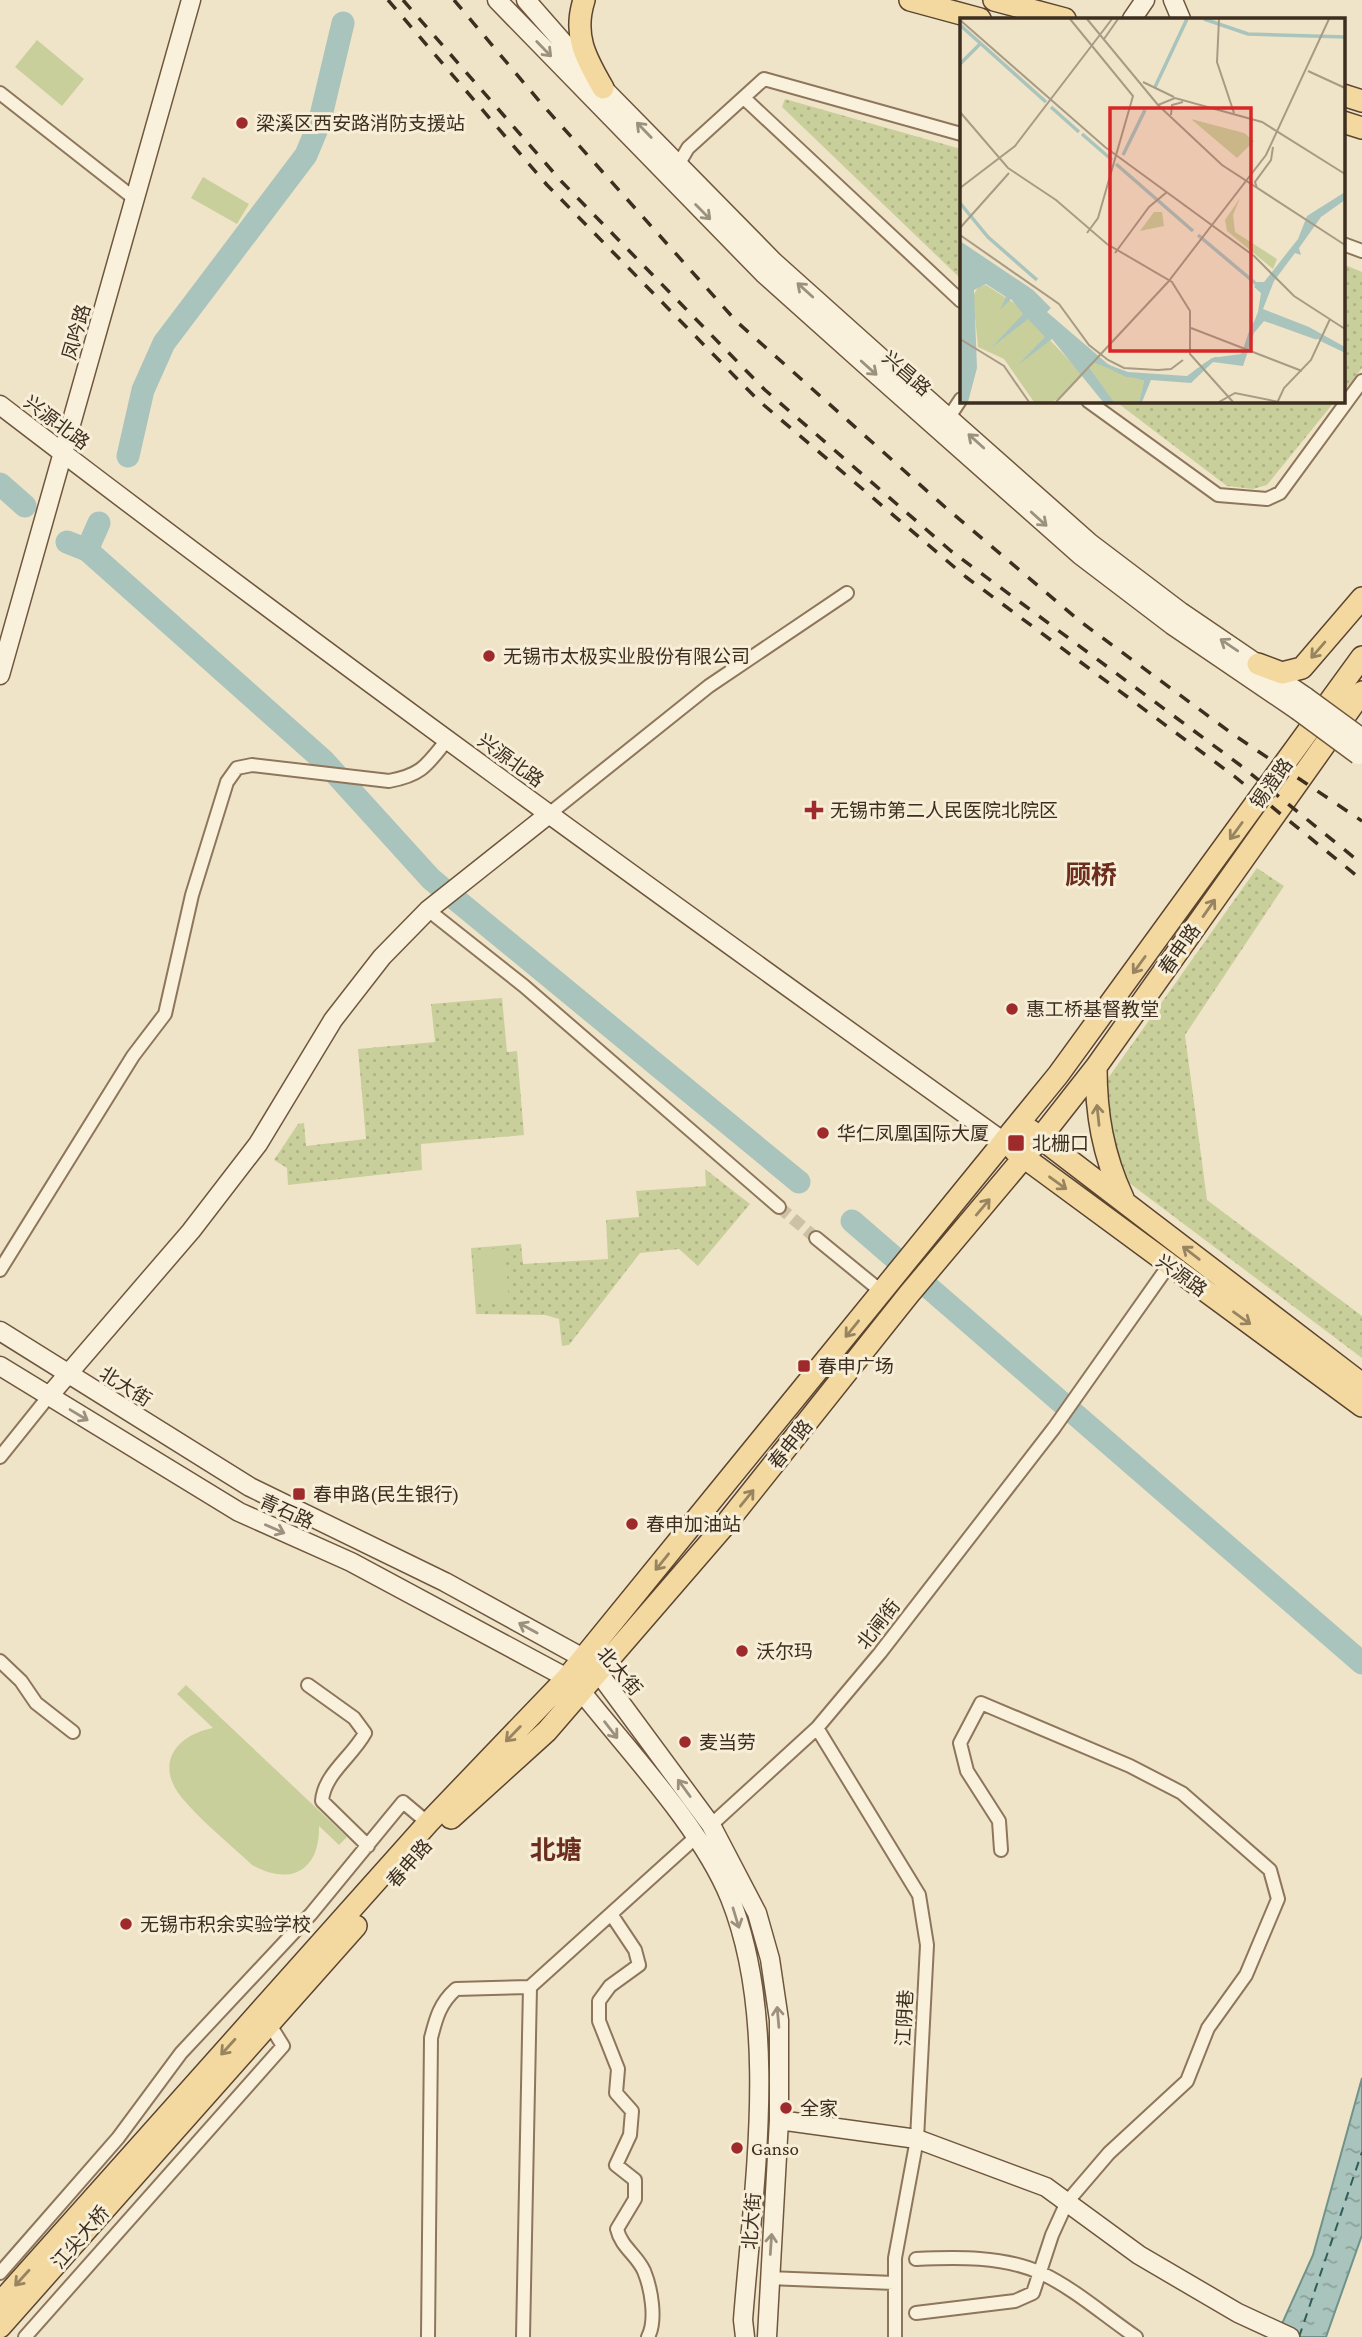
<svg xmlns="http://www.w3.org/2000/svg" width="1362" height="2337" font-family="'Crimson Pro','Noto Sans SC',serif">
	<defs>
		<pattern id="grass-dots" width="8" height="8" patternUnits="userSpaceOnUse" patternTransform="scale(1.75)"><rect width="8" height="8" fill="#c9cf9b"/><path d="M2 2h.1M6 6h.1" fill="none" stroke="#aeb285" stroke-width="1.8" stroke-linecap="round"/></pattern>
		<pattern id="water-ripples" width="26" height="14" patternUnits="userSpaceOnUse" patternTransform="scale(1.75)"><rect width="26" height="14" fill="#a9c4bc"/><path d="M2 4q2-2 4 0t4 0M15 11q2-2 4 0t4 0" fill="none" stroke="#8ba098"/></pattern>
	</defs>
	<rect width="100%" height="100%" fill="#f0e4c8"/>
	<path fill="url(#grass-dots)" d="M785 99 961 149V279L782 107Z
		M1343 264 1362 272V368L1343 392Z
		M1115 401H1335L1267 485 1253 489 1227 486Z
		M1257 868 1284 886 1185 1035 1207 1200 1362 1316V1358L1128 1182 1116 1152 1106 1081Z
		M502 998 507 1052 517 1051 524 1135 421 1144 422 1170 288 1185 287 1168 274 1160 298 1124 304 1123 306 1146 366 1139 358 1049 435 1042 431 1004Z
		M705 1169 750 1204 698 1266 679 1249 640 1253 569 1345 562 1346 559 1319 545 1315 476 1314 471 1248 521 1244 523 1264 608 1259 606 1220 639 1217 636 1191 706 1186Z"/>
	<path fill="#c9cf9b" d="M37 40 84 79 62 106 15 67Z
		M203 177 249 204 237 224 191 198Z
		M505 1248 509 1302 476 1304 473 1250Z
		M186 1685 347 1837 339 1845 319 1826C320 1870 291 1887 252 1865 229 1843 202 1822 182 1798 154 1764 176 1735 213 1728L177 1694Z"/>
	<path fill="url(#water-ripples)" stroke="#6f938a" stroke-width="2" d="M1362 2078V2235L1326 2337H1276L1313 2255Z"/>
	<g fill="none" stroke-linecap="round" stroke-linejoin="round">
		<path stroke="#a9c4bc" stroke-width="23" d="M128 456 143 390 164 343 306 155 319 124 343 23
			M0 484 25 506
			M67 542 87 550 323 760 431 879 799 1182
			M87 550 99 523
			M852 1221 1362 1663"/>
		<path stroke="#2f5d5a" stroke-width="2" stroke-dasharray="9 7" stroke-linecap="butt" d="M1299 2337 1362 2152"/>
		<path stroke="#ccc0a6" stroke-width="12" stroke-dasharray="12 6" stroke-linecap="butt" d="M779 1207 816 1238"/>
		<defs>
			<path id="street" d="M0 93 135 199
				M744 98 961 301
				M678 165 688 148 764 79 961 134
				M1343 244 1362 251
				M1088 401 1218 495 1267 499 1280 493 1362 381
				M949 417 961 399
				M549 814 709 686 847 593
				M428 910 524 986 779 1207
				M816 1238 882 1292
				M0 1270 133 1056 165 1014 192 895 227 782 237 768 252 765 389 781C422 775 427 765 447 740
				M0 1457 49 1396
				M0 1661 21 1681 36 1703 73 1732
				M308 1685 354 1718 365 1733C352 1757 324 1774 322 1801L368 1846
				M817 1728 919 1895 927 1945 917 2139 895 2258V2337
				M711 1825 817 1728 880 1653 1054 1428 1169 1265
				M611 1914 635 1950 639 1965 610 1986 599 2001V2021L618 2069 616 2093 632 2111 630 2135 616 2165 635 2180V2199L617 2229C621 2247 637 2255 644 2271 651 2288 657 2320 648 2337
				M916 2259C956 2257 1004 2256 1041 2273 1075 2289 1105 2316 1136 2337
				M0 2273 118 2138 181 2053 311 1914 403 1802 428 1823
				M768 2278 894 2283
				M916 2313 1015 2301 1033 2293 1052 2235 1067 2202 1109 2153 1187 2081 1208 2028 1246 1975 1278 1899 1270 1870 1182 1793 1130 1766 981 1703 960 1743 967 1771 999 1821 1001 1850
				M25 2337 283 2046 267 2020
				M428 2337 431 2038C436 2018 440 2003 456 1989L530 1987
				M523 2337 530 1987 696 1837"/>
			<path id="secondary" d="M497 0 764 274 878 376 1080 555 1172 625 1297 710
				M526 0 603 88 774 262 889 365 1090 543 1181 612 1306 697
				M1173 0 1181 19
				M1132 19 1145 0
				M0 405C330 658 666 900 1004 1142
				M0 675 191 0
				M0 1331 250 1487 445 1582 583 1658 598 1672 711 1825 757 1913 770 1959 779 2020V2120L767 2337
				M0 1366 239 1512 351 1562 567 1678 581 1691C629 1752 701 1827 730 1898 780 2023 753 2189 743 2320L745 2337
				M49 1396 191 1231 258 1144 333 1020 382 957 428 910 549 814
				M779 2120 917 2139 1046 2187 1139 2255 1238 2313 1290 2337"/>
			<path id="primary" d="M584 0C573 35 585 57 603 88
				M910 0 980 19
				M994 0 1065 19
				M1343 95 1362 101
				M1343 122 1362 128
				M1258 664 1282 673 1302 668 1362 598
				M1096 1067C1096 1114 1103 1155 1123 1198
				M1030 1130 1362 1384
				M1014 1150 1362 1406
				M451 1818 547 1731 598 1672 725 1525 909 1294 1041 1137 1096 1067 1362 692
				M0 2303 428 1823 567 1678 1058 1075 1362 657
				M0 2327 356 1926"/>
		</defs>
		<use href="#street" stroke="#8d765c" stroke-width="16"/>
		<use href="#secondary" stroke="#6f573f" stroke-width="21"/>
		<use href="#primary" stroke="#5b4430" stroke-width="24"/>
		<use href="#street" stroke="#faf1dc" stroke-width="12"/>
		<use href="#secondary" stroke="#faf1dc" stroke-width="18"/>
		<use href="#primary" stroke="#f3d9a0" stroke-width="21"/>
		<path stroke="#3d2e20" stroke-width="3.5" stroke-dasharray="12 12" stroke-linecap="butt" d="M388 0 547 185 759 401 966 577 1234 776 1362 880
			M403 0 561 181 765 390 951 551 1240 765 1362 864
			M454 0 540 102 737 322 945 507 1081 622 1234 735 1362 821"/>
		<defs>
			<path id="secondary-bridge" d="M1306 697 1362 738
				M1297 710 1358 755"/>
		</defs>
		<use href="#secondary-bridge" stroke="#6f573f" stroke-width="21" stroke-linecap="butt"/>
		<use href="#secondary-bridge" stroke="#faf1dc" stroke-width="18"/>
	</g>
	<defs><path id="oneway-shaft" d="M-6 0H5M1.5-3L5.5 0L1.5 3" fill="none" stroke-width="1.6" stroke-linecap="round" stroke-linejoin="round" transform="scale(1.75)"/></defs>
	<g stroke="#9c907e">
		<use href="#oneway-shaft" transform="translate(544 49) rotate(46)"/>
		<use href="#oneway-shaft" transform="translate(644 130) rotate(-134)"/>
		<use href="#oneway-shaft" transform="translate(703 212) rotate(45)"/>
		<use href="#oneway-shaft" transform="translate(805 290) rotate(-138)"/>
		<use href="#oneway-shaft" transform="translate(869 368) rotate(42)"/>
		<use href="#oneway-shaft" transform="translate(976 441) rotate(-138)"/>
		<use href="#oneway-shaft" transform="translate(1039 519) rotate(42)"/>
		<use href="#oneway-shaft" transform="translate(1229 645) rotate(-146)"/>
		<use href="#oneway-shaft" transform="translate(79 1415) rotate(31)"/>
		<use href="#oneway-shaft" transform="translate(275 1529) rotate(24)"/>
		<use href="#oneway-shaft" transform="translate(528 1628) rotate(-151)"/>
		<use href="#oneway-shaft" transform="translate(611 1730) rotate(52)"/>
		<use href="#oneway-shaft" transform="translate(684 1788) rotate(-126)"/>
		<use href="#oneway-shaft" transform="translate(736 1918) rotate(73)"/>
		<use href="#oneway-shaft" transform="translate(778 2017) rotate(-95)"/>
		<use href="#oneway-shaft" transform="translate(771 2244) rotate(-86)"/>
	</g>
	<g stroke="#988460">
		<use href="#oneway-shaft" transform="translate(1318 650) rotate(131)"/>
		<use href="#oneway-shaft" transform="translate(1236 831) rotate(126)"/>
		<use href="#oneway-shaft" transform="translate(1209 908) rotate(-55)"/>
		<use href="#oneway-shaft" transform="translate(1139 965) rotate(126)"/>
		<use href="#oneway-shaft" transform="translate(1098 1115) rotate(-96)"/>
		<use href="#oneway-shaft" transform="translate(1058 1183) rotate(36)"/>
		<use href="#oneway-shaft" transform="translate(983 1207) rotate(-50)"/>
		<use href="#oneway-shaft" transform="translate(1191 1253) rotate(-142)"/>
		<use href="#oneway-shaft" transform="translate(1242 1318) rotate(36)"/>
		<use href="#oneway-shaft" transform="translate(852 1329) rotate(129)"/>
		<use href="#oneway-shaft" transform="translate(747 1498) rotate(-51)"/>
		<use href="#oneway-shaft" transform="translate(662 1562) rotate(129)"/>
		<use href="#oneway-shaft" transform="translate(513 1734) rotate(134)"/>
		<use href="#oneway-shaft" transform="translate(228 2047) rotate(132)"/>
		<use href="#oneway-shaft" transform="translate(22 2278) rotate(132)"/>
	</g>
	<g fill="#9e2a2b" stroke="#f7eed8" stroke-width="2.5">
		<circle cx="242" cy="123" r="7"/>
		<circle cx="489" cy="656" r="7"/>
		<path d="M810.5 799.5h7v7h7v7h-7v7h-7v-7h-7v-7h7z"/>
		<circle cx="1012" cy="1009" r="7"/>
		<circle cx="823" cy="1133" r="7"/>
		<rect x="1007" y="1134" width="18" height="18" rx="3.5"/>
		<rect x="797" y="1359" width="14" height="14" rx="3.5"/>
		<rect x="292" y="1487" width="14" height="14" rx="3.5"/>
		<circle cx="632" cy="1524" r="7"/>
		<circle cx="742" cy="1651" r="7"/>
		<circle cx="685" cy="1742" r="7"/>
		<circle cx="126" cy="1924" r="7"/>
		<circle cx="786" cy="2108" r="7"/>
		<circle cx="737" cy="2148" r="7"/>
	</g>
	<g text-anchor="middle" stroke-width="6" stroke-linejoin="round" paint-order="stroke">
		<g font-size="19" fill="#3d2e20" stroke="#f7eed8" text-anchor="start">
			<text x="256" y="130">梁溪区西安路消防支援站</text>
			<text x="503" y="663">无锡市太极实业股份有限公司</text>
			<text x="830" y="817">无锡市第二人民医院北院区</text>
			<text x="1026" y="1016">惠工桥基督教堂</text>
			<text x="837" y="1140">华仁凤凰国际大厦</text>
			<text x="1032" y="1150">北栅口</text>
			<text x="818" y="1373">春申广场</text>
			<text x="313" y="1501">春申路(民生银行)</text>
			<text x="646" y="1531">春申加油站</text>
			<text x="756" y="1658">沃尔玛</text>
			<text x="699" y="1749">麦当劳</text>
			<text x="140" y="1931">无锡市积余实验学校</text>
			<text x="800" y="2115">全家</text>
			<text x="751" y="2155">Ganso</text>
		</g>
		<g font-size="19" fill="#3d2e20" stroke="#f7eed8">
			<text transform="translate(76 332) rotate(-74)" y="7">凤吟路</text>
			<text transform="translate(907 373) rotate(41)" y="7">兴昌路</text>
			<text transform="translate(57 422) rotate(37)" y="7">兴源北路</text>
			<text transform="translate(511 760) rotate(36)" y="7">兴源北路</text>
			<text transform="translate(1271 783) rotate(-54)" y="7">锡澄路</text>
			<text transform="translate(1179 949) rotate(-55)" y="7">春申路</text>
			<text transform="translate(1182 1275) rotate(36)" y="7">兴源路</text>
			<text transform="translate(126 1386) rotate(32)" y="7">北大街</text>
			<text transform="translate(790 1444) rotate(-51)" y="7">春申路</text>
			<text transform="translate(287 1511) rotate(24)" y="7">青石路</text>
			<text transform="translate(878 1624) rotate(-52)" y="7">北闸街</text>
			<text transform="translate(620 1671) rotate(49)" y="7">北大街</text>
			<text transform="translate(409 1863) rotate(-49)" y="7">春申路</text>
			<text transform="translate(904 2018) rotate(-87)" y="7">江阴巷</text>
			<text transform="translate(751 2221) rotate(-86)" y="7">北大街</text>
			<text transform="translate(80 2237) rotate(-49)" y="7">江尖大桥</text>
		</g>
		<g font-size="26" font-weight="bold" fill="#6b2e1e" stroke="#f7eed8">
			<text x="1091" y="884">顾桥</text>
			<text x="556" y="1859">北塘</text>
		</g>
	</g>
	<g transform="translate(960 18)">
		<rect width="385" height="385" fill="#f0e4c8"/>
		<path d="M231 101 284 115 294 123 277 140ZM280 180 273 197 275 214 317 241 313 251 267 213 265 202ZM194 194H202L204 208 180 213Z" fill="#c9cf9b"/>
		<path d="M26 267 57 287 123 357 103 378 92 384H74L44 341 18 329 13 278 18 269ZM132 344 184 363 179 384 153 383 129 349Z" fill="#c9cf9b"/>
		<path d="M385 174V182L361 199 339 230 341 237 335 235 314 263 303 291 349 309 385 329V334L339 312 304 303 294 315 283 348 253 344 231 365 191 362 182 384H179L184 363 134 345 129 349 154 384H143L92 321 58 347 85 319 68 301 31 330 63 296 51 281 40 292 46 279 26 266 14 272 17 350 8 384H0V223L73 272 91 290 87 294 149 347 168 354 227 358 252 340 281 336 298 294 301 275 294 269 297 264H304L338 221 347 198Z" fill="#a9c4bc"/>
		<path fill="none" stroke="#a9c4bc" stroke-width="3.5" d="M244 1 288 16 385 19M0 7 86 84M0 46 21 25M195 69 227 1M91 89 119 114M122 116 152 142M163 137 185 92M156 146 233 213M0 185 28 219 77 262M238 217 301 270M362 322 385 333M286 328 293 307 304 301 357 320M112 342 132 340 166 357 181 359 228 361 239 351M243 348 255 341 280 340 284 334M126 355 149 384"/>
		<path fill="none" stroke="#a89b85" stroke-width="2" d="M110 1 173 78 138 200 127 215M127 1 198 87 262 147 385 227M259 1 257 44 274 95M0 2 145 129 294 238 334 278 385 311M144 21 158 1M348 53 385 70M183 64 214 79M198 87 215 80 302 104 385 156M0 94 48 150 96 182 147 226 212 264 230 293V336L273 384M211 97 212 87 223 84M0 170 55 128 152 1M297 170 295 164 311 142 313 129M0 210 49 155M0 217 99 286 129 327 148 342 164 350 198 352 211 351 223 342M155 235 189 189 207 174M231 310 342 353M0 321 44 348 69 384M318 383 324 370 351 342 370 301M96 384 208 264 306 137 369 1M259 384 275 375 319 384"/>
		<path fill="#d62828" fill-opacity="0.15" stroke="#d62828" stroke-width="3.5" d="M150 90H291V333H150Z"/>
		<rect width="385" height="385" fill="none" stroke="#3d2e20" stroke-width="3.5"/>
	</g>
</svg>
